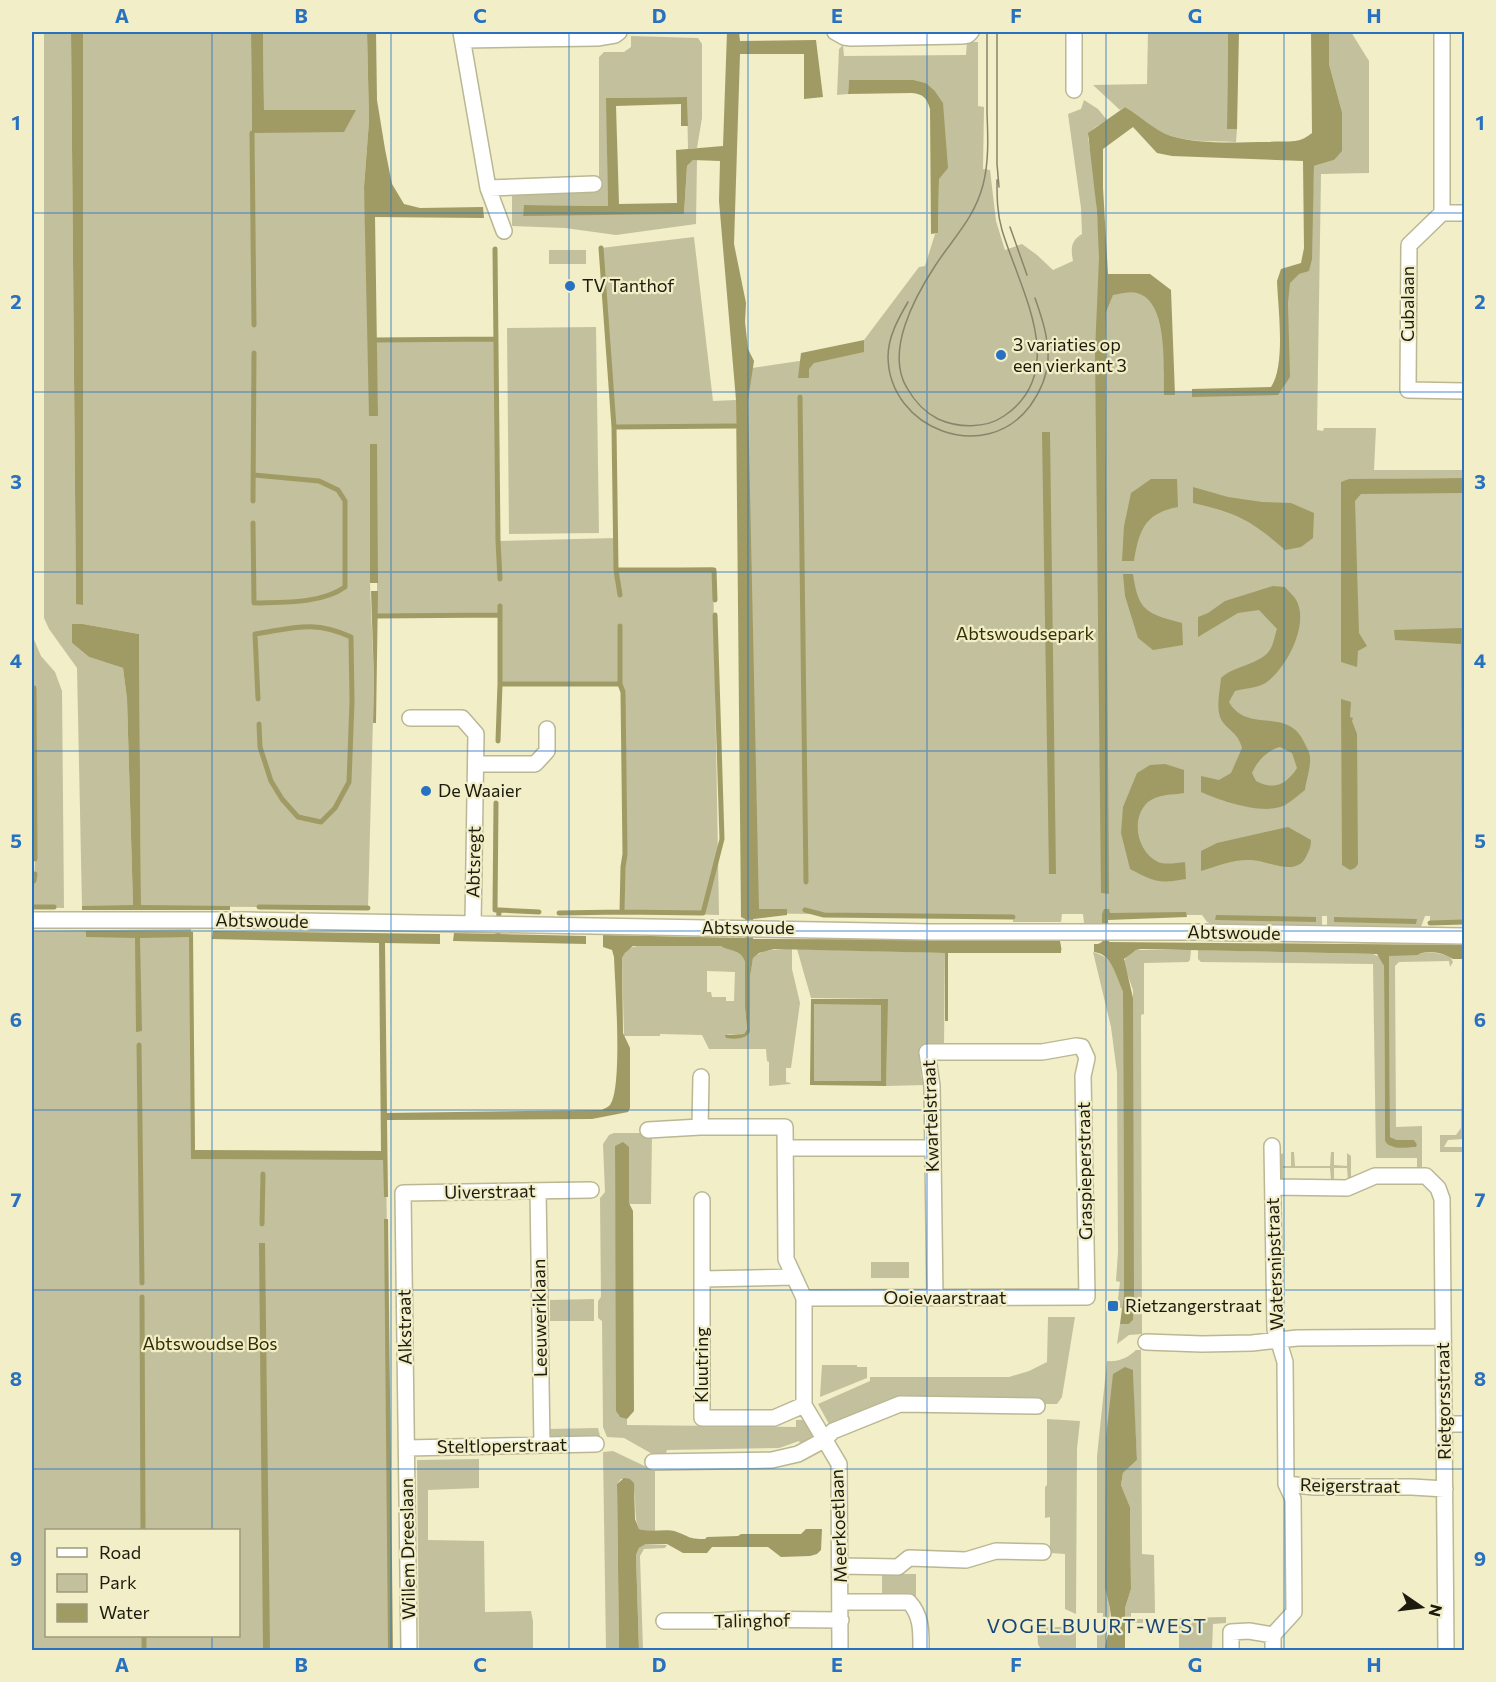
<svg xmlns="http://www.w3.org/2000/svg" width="1496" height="1682" font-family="Commissioner,sans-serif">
	<rect width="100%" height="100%" fill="#f1eec8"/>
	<path fill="#c3c09e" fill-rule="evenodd" d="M44 32H71L76 604H83V32H251L252 133 355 110 264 111 263 32H367L369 121 364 187 378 416 375 340 496 339 498 541 616 538V570L713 567 719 915 622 912 623 867 625 853 623 692 620 684H500V615L377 616V444L370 445V583L374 680 368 908 141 906 139 634 83 624H73L72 643 89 657 123 668 127 699 133 906H82L77 668 49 629 44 618Z
		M1148 32H1228L1227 129H1237L1236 142C1210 141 1175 143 1152 127 1143 120 1136 113 1125 107L1120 110 1093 85 1147 84Z
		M1329 32H1351L1369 61V173L1321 174 1317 430 1323 431 1324 428H1376L1374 470H1464V478L1374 479 1464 486V916L1462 917V922L1430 923V916H1425L1421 927 1419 928 1327 927V916H1322V927L1217 926 1207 922 1202 915H1102V923H1084L1083 914H1062L1061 922H1013V917L746 913 745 369 806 360 864 345V340L919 267 925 266 935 234 938 233 939 179 934 90 926 83 914 80H849L848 94 837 95 839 49 843 45 844 56 966 55 967 42H978V106L984 107 983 169 990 170 996 221 1005 250 1022 244 1037 255 1053 270 1073 261C1071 250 1070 241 1082 234L1081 208 1068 114 1081 109 1084 100 1098 109 1107 120C1100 125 1089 129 1088 138 1098 186 1096 235 1105 283L1162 294 1168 391 1275 390 1283 378 1284 280 1310 266 1314 166 1334 160 1342 112 1329 64Z
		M631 36 698 38 702 44V118L697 148 688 149 687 97 607 98 608 206 525 205 523 215 684 214 687 166 693 160 697 159 696 224 616 235 565 228 512 226V191L599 184V57L604 52H624L631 47Z
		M694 237 713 401 736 400V426L614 427 601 248Z
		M549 250H586V264H549Z
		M596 327 599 533 509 534 507 328Z
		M32 635 41 656 55 672 62 691 64 908 32 907V881L34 880 35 859Z
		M191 929 195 1157 386 1155 392 1650H32V931ZM46 1530H238V1636H46Z
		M1201 937 1453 941V945L1199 941Z
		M649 945 722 946C730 952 741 949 745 962V1008L747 1029 744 1034H726L741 1038 750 1030V977L753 957C764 949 778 949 792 949V969L800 1003 791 1068H786V1082L791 1083 790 1084 769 1086V1062L767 1061 766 1049H709L702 1035 660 1034V1036H624L622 958C628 945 637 946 649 945ZM707 971 735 972 734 1001H726V997H712L711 992H707Z
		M797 949 945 953 944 1045 920 1046 921 1076 925 1085 886 1086 887 999 811 998Z
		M1136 950H1191L1190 960 1188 962 1144 963V1014L1141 1015 1142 1334 1129 1335 1117 1344 1120 1324H1129L1133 1320V990L1123 962 1128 955Z
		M1198 950 1373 954 1380 957 1384 966 1385 1141 1392 1147H1415L1417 1144 1414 1140H1397L1390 1137 1389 955H1418C1427 949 1440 954 1450 956L1453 962 1450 967 1449 961 1399 962 1395 966 1396 1127 1422 1126V1169H1417V1158H1376L1373 964 1201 962 1198 959Z
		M1093 952C1115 958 1116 973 1123 992L1124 1294 1122 1308 1117 1307 1120 1282 1116 1281 1118 1252 1117 1073 1111 1027Z
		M1462 958 1464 959V1139L1448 1140 1444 1147H1464V1152H1440V1135H1456L1461 1128Z
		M814 1004H881V1081H814Z
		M614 1133H652L651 1204H629V1147L615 1146 618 1415 627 1419V1425L796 1427V1420H805L817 1434 802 1448 799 1441 779 1448 667 1450 665 1456H656L624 1438 607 1437 603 1427 602 1321 598 1318V1301L601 1297 600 1198 605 1192 603 1144 609 1135Z
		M1291 1152H1294L1295 1166H1330L1331 1152H1334V1165L1347 1166V1153L1351 1156V1177L1348 1181 1347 1168H1334V1180H1331L1330 1168H1283V1180C1276 1176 1279 1164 1279 1156L1283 1153V1166H1291Z
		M871 1262H909V1278H871Z
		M594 1299V1321H550V1300Z
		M1048 1317H1075L1062 1397 1057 1404H1037L1036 1398 902 1399 830 1426 818 1404 870 1381V1377H1009L1029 1371 1047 1362Z
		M1136 1350H1141L1142 1554 1154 1555 1155 1613H1131V1619H1143V1623H1125V1608L1131 1589 1130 1507 1121 1485 1123 1473 1137 1460 1132 1370 1106 1594C1115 1615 1105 1630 1105 1650H1097V1632H1102L1103 1613H1097V1456L1107 1361C1118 1362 1128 1358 1136 1350Z
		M822 1365H857V1367H867V1378L820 1397Z
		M1047 1419 1080 1421 1077 1449 1076 1614 1065 1609V1554L1050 1553V1517L1045 1518V1487L1047 1485Z
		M598 1428 600 1436 553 1437 548 1434 547 1429Z
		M613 1451 655 1471V1532L639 1529C632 1513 639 1494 630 1479H621L617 1484 619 1650H606L603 1452Z
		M479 1459V1488L428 1490V1540L484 1541 485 1612 531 1611 533 1621V1650H419L417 1460Z
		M646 1544 667 1545 665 1548 644 1549 640 1556 643 1650H639L636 1555 639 1548Z
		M882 1574H916V1596H882Z
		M1226 1617V1623L1213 1624 1212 1650H1179V1618Z
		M1037 1627H1076V1650H1041L1038 1644Z"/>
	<path fill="#a09b65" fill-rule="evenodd" d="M71 32H83V605L76 604Z
		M251 32H263L264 110H356L344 132 252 133Z
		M367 32H376L377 100 385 149 392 184 404 204 420 208 483 207 484 218 375 217 378 416H369L364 187 369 121Z
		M727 32H739L740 41 816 40 823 97 804 99V54H740L734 244 746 303 745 322 748 349 754 361 748 400 759 909H787V915L753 919V939L1060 940 1061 944H1098L1102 942V914L1104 909H1109L1110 913 1186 912 1187 917 1108 920 1109 942 1464 945V959H1453C1444 953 1427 949 1418 955L1389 956 1390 1137 1397 1140H1414L1417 1144 1416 1147C1406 1147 1391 1151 1385 1141L1384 966 1377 954 1141 949 1136 950 1124 959 1133 998 1134 1297 1133 1320 1129 1324H1120L1124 1294 1123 992C1107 949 1107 951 1061 950V953H948V1021H945V953L774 949 759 953 753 958 750 977V1032C745 1040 734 1039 726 1038L725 1035 744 1034 747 1029 745 1008V962C741 949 730 952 721 946H633L625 953 622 958 623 1033 630 1048V1108L628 1112 592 1119 387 1120 388 1197H384L383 1160 191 1159 189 937 140 938 142 1031 136 1032 135 938 86 937V931L193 932 195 1150 381 1151 379 943 212 939 213 931 440 934V944L385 943 387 1113 602 1110C605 1108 607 1108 610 1105 623 1088 615 983 614 957L612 950 603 947V935L745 938V919L741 917 736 400 719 201 720 161 693 160 687 166 684 214 523 216 524 205 608 206 606 98 687 97 688 126H681V104L616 106 619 204 677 203 676 150 723 146Z
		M1228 32H1239L1237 129H1227Z
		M1311 32H1329V64L1342 112V151L1334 160 1314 166 1312 259 1309 271 1299 274 1290 283 1288 303 1290 377 1278 395 1192 397V389L1271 387C1286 365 1278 308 1277 281L1281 269 1301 263 1304 248 1303 161 1172 156 1157 153 1133 127 1103 149V188L1108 274H1150L1171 290 1175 395H1164C1163 369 1169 301 1137 293 1130 291 1120 294 1113 295L1106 312 1105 356 1109 894 1101 893 1095 351 1099 258 1097 212 1088 133 1125 107C1141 116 1153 130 1171 136 1201 145 1237 142 1268 142 1277 141 1287 142 1295 141 1302 140 1307 137 1312 133Z
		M849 80H914L926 83 934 90 943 103 948 168 939 179 938 233 931 234 930 109C927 98 923 94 912 93L848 94Z
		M864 340V352L814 363 809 369V378H798L801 353Z
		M1042 432H1050L1056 874H1049Z
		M370 444H377L378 583H370Z
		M1464 478V493L1361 494 1355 501 1359 633 1367 646 1358 651 1357 667 1341 662V482L1349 479Z
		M1151 479H1177L1178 507C1145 513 1139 530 1134 561H1122L1124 526 1131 493Z
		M1193 487 1228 497 1262 502 1291 503 1314 513 1313 538 1301 547 1285 550C1251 520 1237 513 1193 503Z
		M1123 574H1133C1138 611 1147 614 1182 623L1183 645 1153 650 1138 638 1125 596Z
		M1273 586 1285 587C1288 591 1292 594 1295 598 1311 622 1287 667 1267 682 1259 688 1245 688 1235 691L1229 702C1248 735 1289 705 1305 744 1307 748 1310 753 1310 757 1311 768 1306 780 1305 790 1298 795 1292 801 1285 805 1265 816 1221 801 1201 792V776L1219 780 1231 773 1242 748C1238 733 1230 732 1222 721 1215 710 1220 691 1221 678 1234 665 1262 665 1271 648 1274 642 1275 634 1277 629L1259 610 1238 613 1198 637V617L1208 613 1225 601ZM1280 747 1292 753 1297 768C1287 784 1274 791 1256 781L1252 773C1258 760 1266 751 1280 747Z
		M371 591H378L376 723H373L374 680Z
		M72 624H83L139 634 141 905 230 906V910H82V906L133 905 127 699 123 668 89 657 72 643Z
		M1464 628V922H1462L1461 644 1395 640 1394 630Z
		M1341 699 1351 702 1350 717 1353 718 1352 721 1357 734 1358 864 1355 868 1350 870 1342 865Z
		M1165 764 1184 770V793C1172 795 1158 794 1148 802 1130 818 1137 852 1158 862 1165 865 1177 863 1185 862L1186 879C1158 884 1155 882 1130 869L1121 833 1123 807 1137 773 1150 765Z
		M1288 827 1311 840C1311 848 1309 850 1306 857 1296 877 1269 861 1251 860 1234 859 1217 866 1201 871V851L1217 843Z
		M1216 915 1316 917V922L1215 920Z
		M1334 917 1417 919 1416 924 1334 922Z
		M454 933 586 936V944L453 941Z
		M811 999H888L886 1086 810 1085ZM814 1004 881 1005V1081H814Z
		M623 1142 629 1147V1203L633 1211 634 1411 627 1419 620 1417 616 1411 615 1146Z
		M384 1219H388L393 1650H388Z
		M259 1243H265L270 1650H263Z
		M1125 1367 1133 1370V1374L1137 1460 1123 1473 1121 1485 1130 1507 1131 1589 1125 1608V1650H1105C1105 1641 1108 1636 1110 1627 1113 1614 1108 1601 1105 1588L1106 1437 1113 1374Z
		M624 1478 630 1479 634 1483 635 1519 639 1529C652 1533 666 1528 677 1532 691 1537 688 1539 705 1539L707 1537 738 1536 741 1534H801L806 1529H822L821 1550 817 1554 810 1556 781 1557 768 1547H712L707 1553H683L667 1544H646L639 1548 636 1555 639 1650H619L617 1484Z"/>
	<path fill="#f1eec8" d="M1060 940 1094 941V952L1062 953Z"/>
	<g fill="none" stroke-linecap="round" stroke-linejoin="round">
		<path stroke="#a09b65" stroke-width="5" d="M252 133 254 325
			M601 248 614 427
			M495 249 498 541 500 579
			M375 340 496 339
			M800 397 806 882
			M253 501 254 353
			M253 523 254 603C283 602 321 604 345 587V501L338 490 319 481 254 475
			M616 570H714L715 600
			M620 595 616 570 614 427 736 426
			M500 606V684H620
			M377 616 500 615
			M620 626V684L623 692 625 854 623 867 622 912 703 913 722 839 715 615
			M32 688H34L35 859
			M258 699 255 634C294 628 314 620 351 637L352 702 349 782 335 808 321 822 298 817 282 799 271 781 260 747 259 724
			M498 741 500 684
			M496 803 495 910H499L498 934
			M32 881H34L35 874
			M32 907H54
			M259 907 368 908
			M499 910 539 912
			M805 910 824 915 1013 917
			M559 913 622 912
			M1430 923 1464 922
			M139 1045 142 1283
			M262 1224 263 1174
			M142 1297 143 1530
			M144 1636V1650"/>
		<defs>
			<path id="street" d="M461 32 488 188 504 231
				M835 32 844 37 851 38 962 36 968 35 971 32
				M1074 32V90
				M1442 32V213L1409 245 1408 390 1464 391
				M463 40 597 38 615 35 619 32
				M488 188 594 184
				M1442 213H1464
				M410 718H462L476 734 473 924
				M476 764H535L547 751V729
				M32 920H246L931 932H1195L1464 936
				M701 1077 700 1127H785L786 1259 804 1298V1405L839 1464 840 1650
				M648 1130 700 1127
				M1272 1146 1275 1329 1285 1362 1286 1484
				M785 1148H933
				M1273 1187 1347 1188 1375 1176H1426L1438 1188 1442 1199 1446 1650
				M538 1191 542 1445
				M702 1200V1418H774L804 1405
				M702 1279 793 1277
				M804 1298 1087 1297 1083 1076 1087 1058 1082 1047 1076 1046 1042 1052H927L932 1086 935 1297
				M1146 1342 1202 1344 1252 1343 1297 1338 1443 1337
				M1444 1424H1464
				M407 1448 596 1444
				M653 1462 772 1460 798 1454 824 1440 833 1431 900 1404 1037 1406
				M841 1566 898 1567 909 1558 966 1560 996 1551 1043 1552
				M841 1602H909C922 1616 921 1632 921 1650
				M664 1621H716L746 1619 841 1620
				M409 1650 403 1193 591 1190
				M1231 1650V1632L1249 1631 1273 1635
				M1273 1650V1635L1294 1612 1293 1499 1286 1484 1314 1487H1412L1445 1489"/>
		</defs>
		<use href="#street" stroke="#bab793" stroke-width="18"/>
		<use href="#street" stroke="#fff" stroke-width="15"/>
		<path stroke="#87856b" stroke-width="1.5" d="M987 32C987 59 987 86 987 113 988 137 989 162 983 185 974 219 953 238 935 266 914 298 885 352 907 388 915 402 924 412 938 419 958 428 985 429 1004 416 1071 371 1019 288 1002 230 997 213 997 197 997 180
			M997 32V164L999 187
			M1010 227 1027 275
			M908 302C898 319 888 337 888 357 889 429 985 466 1030 406 1040 392 1047 377 1048 360 1049 339 1042 318 1035 298"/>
	</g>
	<path fill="none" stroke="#2871c1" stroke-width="1.5" stroke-opacity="0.55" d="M212 32V1530M391 32V1650M569 32V1650M748 32V1650M927 32V1650M1106 32V1650M1284 32V1650M32 213H1464M32 392H1464M32 572H1464M32 751H1464M32 931H1464M32 1110H1464M32 1290H1464M32 1469H1464M212 1636V1650"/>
	<g fill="#2871c1" stroke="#f1eec8" stroke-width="2">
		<circle cx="570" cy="286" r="6"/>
		<circle cx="1001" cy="355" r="6"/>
		<circle cx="426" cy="791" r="6"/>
		<rect x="1107" y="1300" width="12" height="12" rx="3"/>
	</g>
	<g text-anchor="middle" stroke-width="4.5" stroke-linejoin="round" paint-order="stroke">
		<g font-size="18" fill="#1c1b0d" stroke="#f1eec8" text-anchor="start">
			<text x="582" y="292">TV Tanthof</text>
			<text x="1013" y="351">3 variaties op<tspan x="1013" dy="21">een vierkant 3</tspan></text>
			<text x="438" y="797">De Waaier</text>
			<text x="1125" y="1312">Rietzangerstraat</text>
		</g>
		<g font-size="18" fill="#1c1b0d" stroke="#f1eec8">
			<text transform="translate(1408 304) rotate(-90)" y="6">Cubalaan</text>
			<text transform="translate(474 862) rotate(-89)" y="6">Abtsregt</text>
			<text transform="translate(262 921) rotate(1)" y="6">Abtswoude</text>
			<text x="748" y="934">Abtswoude</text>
			<text transform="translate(1234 933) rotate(1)" y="6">Abtswoude</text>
			<text transform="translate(931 1116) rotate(-92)" y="6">Kwartelstraat</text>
			<text transform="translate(1085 1171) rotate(-91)" y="6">Graspieperstraat</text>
			<text transform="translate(490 1192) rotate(-1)" y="6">Uiverstraat</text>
			<text transform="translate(1275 1264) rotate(-92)" y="6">Watersnipstraat</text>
			<text x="945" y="1304">Ooievaarstraat</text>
			<text transform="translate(540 1318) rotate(-91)" y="6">Leeuweriklaan</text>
			<text transform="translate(405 1327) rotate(-91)" y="6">Alkstraat</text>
			<text transform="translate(702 1365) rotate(-90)" y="6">Kluutring</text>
			<text transform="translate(1444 1401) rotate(-91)" y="6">Rietgorsstraat</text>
			<text transform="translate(502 1446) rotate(-1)" y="6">Steltloperstraat</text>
			<text transform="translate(1350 1486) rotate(1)" y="6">Reigerstraat</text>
			<text transform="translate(839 1526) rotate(-92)" y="6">Meerkoetlaan</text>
			<text transform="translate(408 1549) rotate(-91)" y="6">Willem Dreeslaan</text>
			<text transform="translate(752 1621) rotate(-1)" y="6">Talinghof</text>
		</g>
		<g font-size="18" fill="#332f01" stroke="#f1eec8">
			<text x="1025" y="640">Abtswoudsepark</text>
			<text x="210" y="1350">Abtswoudse Bos</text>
		</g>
		<g font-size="20" letter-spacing="1.5" fill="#174579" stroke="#f1eec8">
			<text x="1097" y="1633">VOGELBUURT-WEST</text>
		</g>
	</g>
	<rect width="1496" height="1682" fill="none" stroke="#f1eec8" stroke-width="66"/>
	<rect x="45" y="1529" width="195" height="108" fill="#f1eec8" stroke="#9c9a7d" stroke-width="1.5"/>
	<rect x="57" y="1548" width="30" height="9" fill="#ffffff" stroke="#9c9a7d" stroke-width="1.5"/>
	<text x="99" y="1559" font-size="18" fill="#1c1b0d">Road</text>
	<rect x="57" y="1574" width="30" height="18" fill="#c3c09e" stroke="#9c9a7d" stroke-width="1.5"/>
	<text x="99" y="1589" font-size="18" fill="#1c1b0d">Park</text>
	<rect x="57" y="1604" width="30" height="18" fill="#a09b65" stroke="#9c9a7d" stroke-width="1.5"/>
	<text x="99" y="1619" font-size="18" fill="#1c1b0d">Water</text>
	<g transform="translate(1421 1607) rotate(104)" stroke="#f1eec8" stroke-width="4.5" paint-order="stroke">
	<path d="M0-4.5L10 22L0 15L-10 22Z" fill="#1c1b0d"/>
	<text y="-9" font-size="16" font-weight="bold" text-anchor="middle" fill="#1c1b0d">N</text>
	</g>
	<rect x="33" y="33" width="1430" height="1616" fill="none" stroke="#2871c1" stroke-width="2"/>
	<g font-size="20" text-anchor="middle" font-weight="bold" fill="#2871c1">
		<text x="122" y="23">A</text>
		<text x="301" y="23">B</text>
		<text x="480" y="23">C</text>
		<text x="659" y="23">D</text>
		<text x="837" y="23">E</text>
		<text x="1016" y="23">F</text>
		<text x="1195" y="23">G</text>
		<text x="1374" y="23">H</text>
		<text x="16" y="130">1</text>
		<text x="1480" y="130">1</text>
		<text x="16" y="309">2</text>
		<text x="1480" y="309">2</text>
		<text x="16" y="489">3</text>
		<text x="1480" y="489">3</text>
		<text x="16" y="668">4</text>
		<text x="1480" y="668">4</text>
		<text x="16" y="848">5</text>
		<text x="1480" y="848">5</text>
		<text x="16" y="1027">6</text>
		<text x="1480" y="1027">6</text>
		<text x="16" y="1207">7</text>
		<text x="1480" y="1207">7</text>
		<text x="16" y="1386">8</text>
		<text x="1480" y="1386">8</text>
		<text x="16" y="1566">9</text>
		<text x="1480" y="1566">9</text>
		<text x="122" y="1672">A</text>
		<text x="301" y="1672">B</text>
		<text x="480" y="1672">C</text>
		<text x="659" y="1672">D</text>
		<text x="837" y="1672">E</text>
		<text x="1016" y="1672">F</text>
		<text x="1195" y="1672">G</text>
		<text x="1374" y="1672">H</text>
	</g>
</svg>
